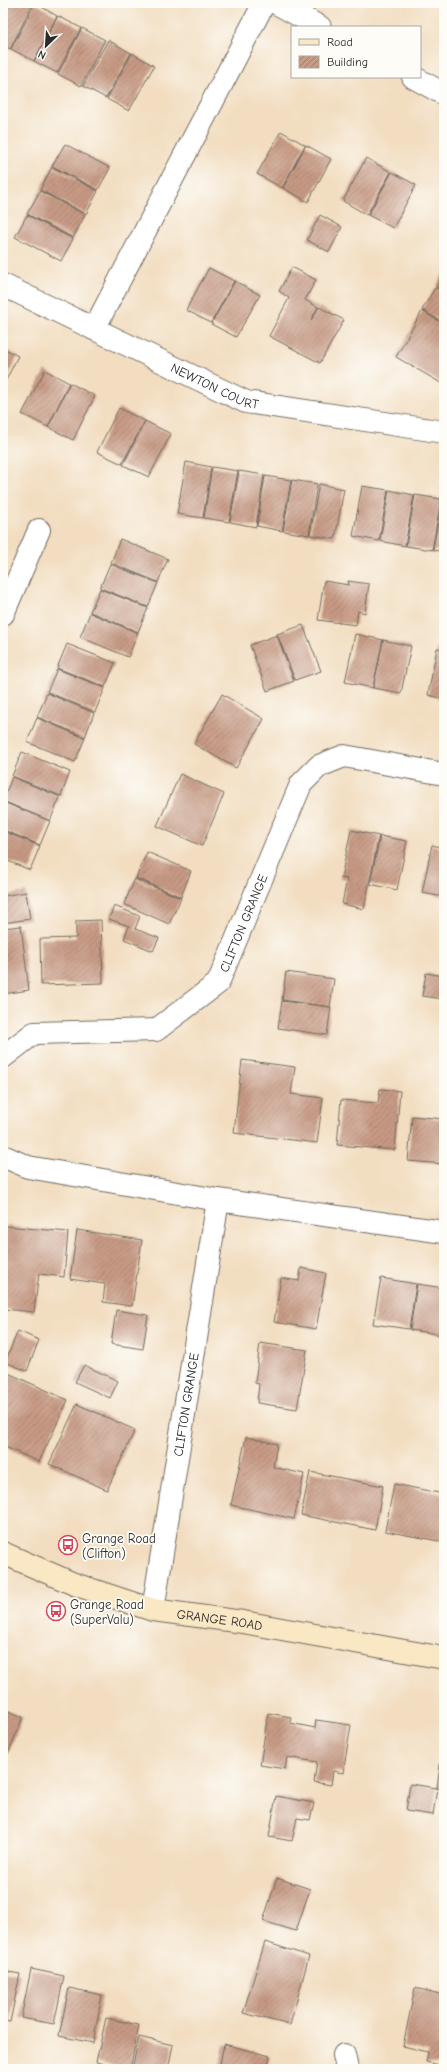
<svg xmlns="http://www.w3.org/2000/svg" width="447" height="2072" font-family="'Comic Neue',sans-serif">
	<defs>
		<pattern id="building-hatch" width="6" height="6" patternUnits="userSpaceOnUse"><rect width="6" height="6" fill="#c79a84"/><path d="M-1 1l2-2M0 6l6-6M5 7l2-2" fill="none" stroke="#a27e6c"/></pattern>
	</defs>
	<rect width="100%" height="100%" fill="#fdfcf7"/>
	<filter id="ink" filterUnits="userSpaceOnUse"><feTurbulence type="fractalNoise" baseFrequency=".025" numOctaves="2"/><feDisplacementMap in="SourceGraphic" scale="8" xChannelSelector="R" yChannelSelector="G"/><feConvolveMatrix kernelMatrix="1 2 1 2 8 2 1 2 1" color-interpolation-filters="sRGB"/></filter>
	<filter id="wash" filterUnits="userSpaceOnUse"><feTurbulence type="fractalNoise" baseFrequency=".012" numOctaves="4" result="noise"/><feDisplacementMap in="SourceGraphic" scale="16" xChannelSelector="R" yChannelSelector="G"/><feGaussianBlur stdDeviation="0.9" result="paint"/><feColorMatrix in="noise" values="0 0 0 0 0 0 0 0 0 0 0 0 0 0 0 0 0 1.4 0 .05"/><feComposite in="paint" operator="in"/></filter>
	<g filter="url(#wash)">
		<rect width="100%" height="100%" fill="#f2ddc0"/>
		<g id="blocks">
			<path fill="url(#building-hatch)" d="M4 3H33L10 49 3 45Z
				M35 3 57 16 34 61 11 49Z
				M58 16 81 28 57 73 34 61Z
				M82 28 105 40 81 86 58 74Z
				M108 40 131 53 106 98 83 86Z
				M132 53 154 66 129 111 107 99Z
				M281 131 305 145 282 188 257 174Z
				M65 144 110 168 98 190 52 166Z
				M306 145 331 159 308 202 283 188Z
				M366 158 391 172 367 215 343 201Z
				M52 167 98 191 86 214 40 190Z
				M392 172 416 185 393 228 368 215Z
				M40 191 85 215 73 238 27 214Z
				M27 215 73 239 61 261 15 237Z
				M320 215 342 227 329 252 307 240Z
				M292 267 316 280 305 300 318 307 311 320 319 307 344 320 320 363 269 336 289 298 279 291Z
				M209 268 234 281 211 323 186 310Z
				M444 272V292L436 287Z
				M235 281 260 295 236 337 211 324Z
				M435 288 444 293V323L422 310Z
				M422 311 444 324V377L441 383 396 357Z
				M3 348 18 356 3 386Z
				M45 370 69 383 48 427 22 414Z
				M70 383 95 396 73 440 48 427Z
				M119 408 145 421 122 464 97 452Z
				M145 421 171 434 149 477 123 465Z
				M186 462 211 467 203 518 177 514Z
				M212 467 238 471 229 522 204 518Z
				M239 471 264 475 256 527 230 522Z
				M265 476 291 480 282 531 257 526Z
				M292 480 317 484 309 535 283 531Z
				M319 484 344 489 335 539 310 535Z
				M362 486 388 490 379 541 353 536Z
				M389 490 414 495 405 546 380 541Z
				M415 495 441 499 432 550 406 546Z
				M442 499 444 500V552L433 550Z
				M120 539 168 559 158 582 111 563Z
				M110 564 158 583 148 607 100 588Z
				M324 581 349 585 348 581 369 584 365 613 358 611 356 625 318 620Z
				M100 589 148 608 138 632 90 612Z
				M90 613 138 633 128 657 80 637Z
				M303 625 321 671 295 680 277 634Z
				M355 634 383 640 373 688 345 682Z
				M277 635 294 681 267 691 250 645Z
				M383 640 411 646 401 693 373 688Z
				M67 644 115 663 105 687 57 668Z
				M437 648 444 649V699L428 695Z
				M57 669 105 688 95 712 47 692Z
				M47 693 94 713 85 737 37 717Z
				M222 694 264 719 236 768 194 744Z
				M37 718 85 738 75 762 27 742Z
				M22 752 70 772 61 796 12 776Z
				M180 774 224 794 202 846 157 826Z
				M12 777 60 797 50 821 3 801Z
				M3 802 50 821 40 845 3 830Z
				M351 830 379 836 364 909 342 904 347 879 341 878Z
				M3 831 40 846 30 870 3 859Z
				M380 836 407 841 397 890 370 884Z
				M432 845 444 848V897L422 893Z
				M147 852 191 871 181 897 136 878Z
				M135 879 181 898 169 924 124 904Z
				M26 892 30 919 3 923V896Z
				M114 906 140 916 135 929 159 938 153 951 124 939 129 926 109 919Z
				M101 920 103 983 41 985 40 939 76 938V921Z
				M21 926 29 990 3 994V928Z
				M286 972 334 979 330 1007 282 1000Z
				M426 973 444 976V999L422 996Z
				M282 1001 331 1007 327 1035 278 1028Z
				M242 1060 295 1067 291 1094 323 1098 317 1143 234 1133Z
				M380 1089 400 1091 395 1150 337 1145 341 1100 378 1103Z
				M412 1116 444 1119V1164L408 1161Z
				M6 1226 68 1232 64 1277 39 1274 34 1312 3 1309V1261Z
				M77 1230 142 1240 132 1306 103 1302 105 1284 70 1279Z
				M301 1268 326 1273 316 1329 274 1322 281 1278 299 1281Z
				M381 1278 416 1284 409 1329 373 1324Z
				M417 1284 444 1288V1335L410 1330Z
				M116 1310 148 1315 143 1349 111 1344Z
				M18 1331 39 1340 27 1371 5 1362Z
				M260 1343 307 1350 297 1409 257 1403 259 1384 255 1383Z
				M84 1365 118 1381 110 1398 75 1382Z
				M8 1373 68 1400 39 1462 3 1446V1384Z
				M77 1404 135 1430 107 1490 49 1464Z
				M246 1437 277 1444 273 1467 304 1474 294 1519 231 1505Z
				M310 1472 383 1486 375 1530 301 1515Z
				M394 1484 444 1494V1542L385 1531Z
				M3 1709 23 1717 3 1766Z
				M268 1713 291 1717 290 1723 315 1728 316 1720 351 1725 343 1773 333 1771 331 1785 314 1782 317 1762 287 1757 285 1769 260 1765Z
				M443 1743H444V1789L437 1788Z
				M410 1784 437 1788 433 1815 406 1811Z
				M276 1796 314 1803 310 1820 297 1818 292 1841 269 1837Z
				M277 1878 310 1889 296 1931 263 1921Z
				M265 1942 309 1956 290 2025 243 2013Z
				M31 1969 64 1976 54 2024 21 2018Z
				M3 1971 20 1974 10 2022 3 2021Z
				M69 1988 102 1995 93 2043 59 2036Z
				M415 1988 444 1995V2066L426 2062 428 2052 403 2046Z
				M106 2018 139 2025 130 2069 96 2062Z
				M139 2037 173 2045 168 2069H132Z
				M224 2044 270 2056 267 2069H219Z"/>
		</g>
	</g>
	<g filter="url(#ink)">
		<use href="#blocks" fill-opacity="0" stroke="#71695f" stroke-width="1"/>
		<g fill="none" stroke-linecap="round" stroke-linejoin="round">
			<defs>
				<g id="minor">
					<path id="s1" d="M3 285 246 402 444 432"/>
					<path d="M94 329 264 3"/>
					<path d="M3 614 39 530"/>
					<path id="s2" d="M3 1057 34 1033 156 1030 218 983 301 784 319 766 344 756 444 774"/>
					<path d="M3 1156 28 1167 218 1200 444 1232"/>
					<path id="s3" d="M153 1610 218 1200"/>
					<path d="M344 2055 347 2069"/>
				</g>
				<path id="tertiary" d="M276 3 320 27
					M413 77 444 94"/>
				<g id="secondary">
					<path id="s4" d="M3 1553 74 1584 153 1610 243 1622 444 1658"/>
				</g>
			</defs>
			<use href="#minor" stroke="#71695f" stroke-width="24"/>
			<use href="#tertiary" stroke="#71695f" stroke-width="24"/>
			<use href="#secondary" stroke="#71695f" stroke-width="24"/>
			<use href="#minor" stroke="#fff" stroke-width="22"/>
			<use href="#tertiary" stroke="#fff" stroke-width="22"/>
			<use href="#secondary" stroke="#fae7c3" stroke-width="22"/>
		</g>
	</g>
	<defs>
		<symbol id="bus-ring" viewBox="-11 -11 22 22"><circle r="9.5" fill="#fdfcf7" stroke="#d1495b" stroke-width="1.5"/><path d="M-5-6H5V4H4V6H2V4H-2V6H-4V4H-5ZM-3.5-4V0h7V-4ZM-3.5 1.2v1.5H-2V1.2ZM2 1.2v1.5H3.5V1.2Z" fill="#d1495b"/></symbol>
	</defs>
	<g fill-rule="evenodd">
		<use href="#bus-ring" x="57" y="1534" width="22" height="22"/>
		<use href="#bus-ring" x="45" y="1600" width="22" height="22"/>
	</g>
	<g text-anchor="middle" stroke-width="3.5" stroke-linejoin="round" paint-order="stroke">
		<g font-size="13" fill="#2b2b2b" stroke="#fdfcf7">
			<text dy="5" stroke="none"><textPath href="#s1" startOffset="235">NEWTON COURT</textPath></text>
			<text dy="5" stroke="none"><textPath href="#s2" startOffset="304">CLIFTON GRANGE</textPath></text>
			<text dy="5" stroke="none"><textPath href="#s3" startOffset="208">CLIFTON GRANGE</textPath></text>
			<text dy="5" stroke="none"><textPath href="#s4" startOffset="228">GRANGE ROAD</textPath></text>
		</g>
		<g font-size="13" fill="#2b2b2b" stroke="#fdfcf7" text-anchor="start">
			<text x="82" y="1543">Grange Road<tspan x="82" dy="15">(Clifton)</tspan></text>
			<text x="70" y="1609">Grange Road<tspan x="70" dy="15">(SuperValu)</tspan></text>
		</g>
	</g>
	<rect width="447" height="2072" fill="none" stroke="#fdfcf7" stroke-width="16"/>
	<rect x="291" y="26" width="130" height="52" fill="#fdfcf7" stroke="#a9a8a5"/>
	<rect x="299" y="39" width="20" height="6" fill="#fae7c3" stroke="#a9a8a5"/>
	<text x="327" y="46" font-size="12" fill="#2b2b2b">Road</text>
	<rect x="299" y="56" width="20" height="12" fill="url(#building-hatch)" stroke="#a9a8a5"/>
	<text x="327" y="66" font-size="12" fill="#2b2b2b">Building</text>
	<g transform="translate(46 46) rotate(205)" stroke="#fdfcf7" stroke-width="3" paint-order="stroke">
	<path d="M0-3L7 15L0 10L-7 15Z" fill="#2b2b2b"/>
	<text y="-6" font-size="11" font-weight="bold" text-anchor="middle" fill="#2b2b2b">N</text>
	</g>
</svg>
